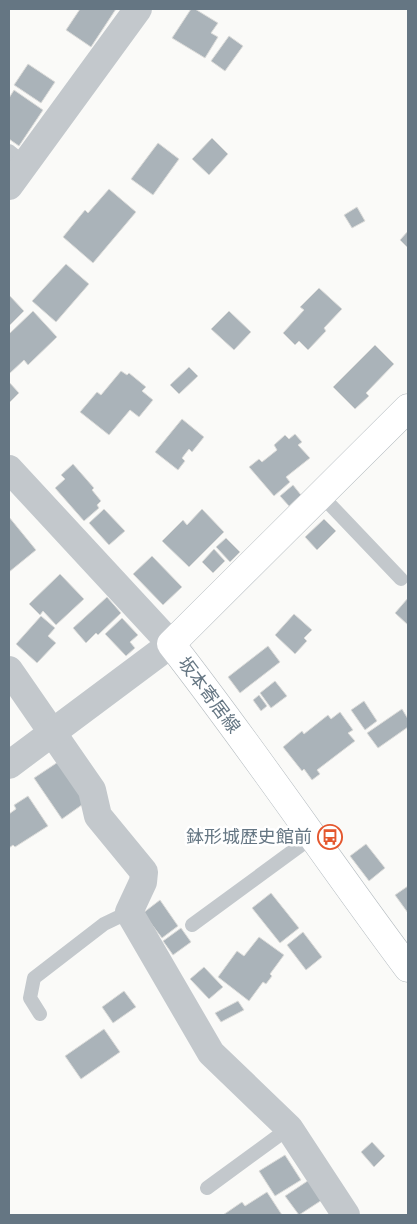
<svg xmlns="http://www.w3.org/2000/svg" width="417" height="1224" font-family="'DejaVu Sans','Noto Sans JP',sans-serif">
	<rect width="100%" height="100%" fill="#fafaf8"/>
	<path fill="#aab3b9" stroke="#dcdcda" d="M80 9H116L91 47 66 30Z
		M191 9H195L218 23 211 33 218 37 205 58 172 38Z
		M229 36 243 46 225 71 211 61Z
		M28 64 55 82 41 103 14 85Z
		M14 90 43 110 19 146 9 139V98Z
		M212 138 228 154 209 175 192 159Z
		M158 143 179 159 153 195 131 179Z
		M109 189 136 212 93 263 63 237 85 210 88 213Z
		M357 207 365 221 352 228 344 215Z
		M408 231V248L400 240Z
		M66 264 89 284 56 322 32 301Z
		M319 288 342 309 324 328 326 331 308 350 299 341 295 345 283 333 304 310 300 307Z
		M9 295 24 311 9 326Z
		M33 311 57 337 28 365 24 360 9 374V334Z
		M229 311 251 332 234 350 211 329Z
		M375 345 394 364 366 393 369 396 355 409 333 387Z
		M189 367 198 376 179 394 170 385Z
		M121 371 127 375 129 373 146 387 142 391 153 400 139 417 130 410 109 435 80 412 97 392 101 395Z
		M9 382 19 393 9 403Z
		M182 419 204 437 192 452 189 449 182 458 185 461 178 470 155 452Z
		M295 434 302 442 298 445 310 458 286 477 290 482 274 496 249 467 259 459 262 462 277 450 274 445 285 435 289 439Z
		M73 464 94 488 92 490 101 501 97 505 99 508 84 521 55 488 65 479 61 475Z
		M293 485 301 495 289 506 280 496Z
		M104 509 125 531 109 545 89 523Z
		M202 509 224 532 189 567 162 541 183 520 187 525Z
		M9 517 36 550 9 572Z
		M324 519 336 531 317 550 305 537Z
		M226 538 240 552 230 562 216 547Z
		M214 549 225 561 213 573 202 562Z
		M152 556 182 587 163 605 133 574Z
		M60 574 84 599 56 625 43 611 40 615 29 604Z
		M107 597 121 613 98 635 96 633 86 643 73 628Z
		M408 598V625L395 613Z
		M294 614 312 630 304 638 307 641 295 654 275 635Z
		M41 616 55 628 48 636 56 643 37 663 16 644Z
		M122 618 138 635 130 642 135 648 126 656 105 634Z
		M268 646 280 662 240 693 228 677Z
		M275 681 287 696 271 708 260 693Z
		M259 695 267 706 261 711 253 700Z
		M364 701 377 721 365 730 351 710Z
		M402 709 408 719V727L378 748 367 733Z
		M340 712 353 730 348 733 355 741 317 770 320 774 312 780 304 769 302 771 283 747 302 731 304 734 328 715 331 719Z
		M58 762 86 802 62 819 34 778Z
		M28 796 48 826 15 847 13 845 9 848V814L16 809 14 805Z
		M366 844 385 868 369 881 350 856Z
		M408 886V913L395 895Z
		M271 893 299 928 280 943 252 908Z
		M160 900 178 926 162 938 143 913Z
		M181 928 191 942 173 955 163 941Z
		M303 932 322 957 306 970 287 945Z
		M259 937 284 955 270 974 272 976 266 984 263 982 249 1001 218 977 237 951 244 956Z
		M204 967 223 987 209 999 190 979Z
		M124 991 136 1007 113 1023 102 1007Z
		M238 1001 244 1010 221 1022 215 1013Z
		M104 1029 120 1052 81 1079 65 1056Z
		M372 1142 385 1156 374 1167 361 1152Z
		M285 1155 301 1180 275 1196 259 1171Z
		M309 1180 322 1200 299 1215 285 1196Z
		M267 1192 282 1215H223L242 1202 245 1206Z"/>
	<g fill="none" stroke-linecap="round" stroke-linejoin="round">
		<defs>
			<path id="secondary" d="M408 408 171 644C253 749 328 861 408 968"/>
		</defs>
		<use href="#secondary" stroke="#b3babf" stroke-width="29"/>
		<path stroke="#c3c8cc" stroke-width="14" d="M9 151 25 164
			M320 494 401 579
			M192 925 312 837
			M40 1014 30 998 34 978 104 924 129 912
			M207 1188 289 1128"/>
		<path stroke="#c3c8cc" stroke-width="28" d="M9 186 138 9
			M9 670 92 790 98 816 144 872 143 882 129 912 211 1053 289 1128 346 1215"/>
		<path stroke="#c3c8cc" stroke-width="28" d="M9 469 171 644 9 765"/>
		<use href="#secondary" stroke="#fff" stroke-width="28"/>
	</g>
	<defs>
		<symbol id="bus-ring" viewBox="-11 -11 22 22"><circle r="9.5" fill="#fff" stroke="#e4572e" stroke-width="1.5"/><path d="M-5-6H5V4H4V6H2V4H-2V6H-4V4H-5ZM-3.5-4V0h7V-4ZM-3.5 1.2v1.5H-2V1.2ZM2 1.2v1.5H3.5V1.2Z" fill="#e4572e"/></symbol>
	</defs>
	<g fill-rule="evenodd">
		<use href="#bus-ring" x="316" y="823" width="28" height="28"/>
	</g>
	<g text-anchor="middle" stroke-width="5" stroke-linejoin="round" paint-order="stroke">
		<g font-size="18" fill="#657683" stroke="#fff">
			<text transform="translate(209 695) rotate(53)" y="6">坂本寄居線</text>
		</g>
		<g font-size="18" fill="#657683" stroke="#fff" text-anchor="end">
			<text x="312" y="843">鉢形城歴史館前</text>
		</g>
	</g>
	<rect width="417" height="1224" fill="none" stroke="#657683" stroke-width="20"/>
</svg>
